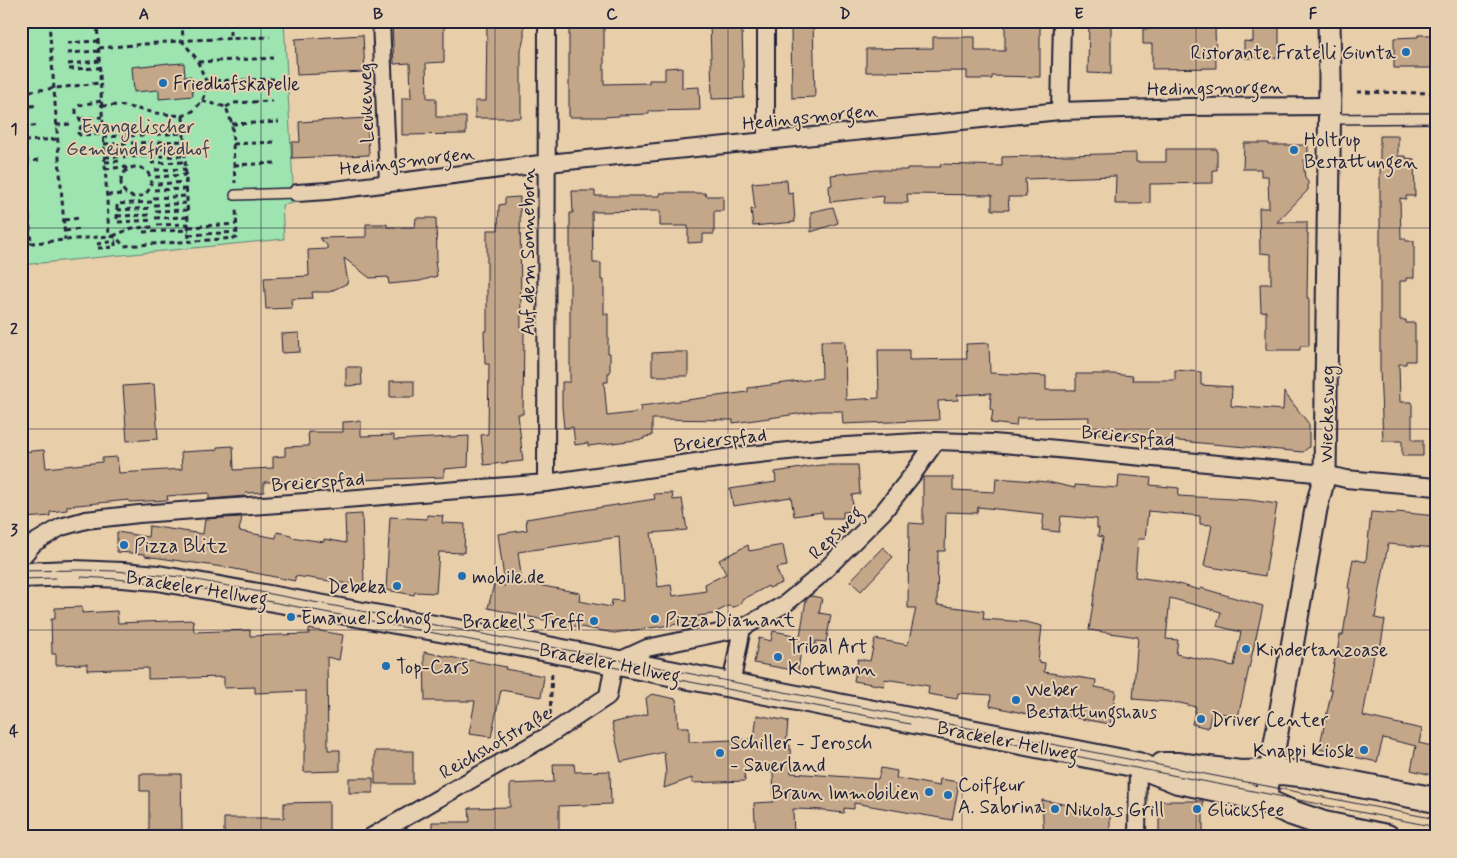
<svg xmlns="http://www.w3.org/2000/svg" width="1457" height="858" font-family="Mynerve,sans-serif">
	<rect width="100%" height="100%" fill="#e9ceaa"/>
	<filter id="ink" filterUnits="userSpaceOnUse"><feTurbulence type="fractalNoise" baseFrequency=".02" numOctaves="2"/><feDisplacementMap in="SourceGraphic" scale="10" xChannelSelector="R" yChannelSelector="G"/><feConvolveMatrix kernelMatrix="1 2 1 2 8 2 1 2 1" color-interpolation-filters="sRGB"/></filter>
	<g filter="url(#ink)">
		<path fill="#9ee4b0" stroke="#608376" d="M21 21H284L294 203 282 205 284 239 21 265Z"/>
		<path fill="#c4a789" stroke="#22223b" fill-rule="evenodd" d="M425 21H444V62L426 63 427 98H436V117H466V134L402 135V98H411L410 63 394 64 392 23Z
			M487 21H524V38L521 50V118H475V101H486Z
			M710 21H739L740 29H742L744 98 712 99Z
			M794 21H813L815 97 792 98 791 28H794Z
			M1005 21H1040V77L992 76V79H967V71L866 72V49L933 48V37H975V51H1005Z
			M1089 21H1111V74L1088 73Z
			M1253 21H1279V58H1244V41L1253 42Z
			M604 24V84L649 83V80H665V68L682 67V88L699 87 700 110 649 111V114L619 115V116L604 117H569V25Z
			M1215 27 1216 68 1152 69V44H1143V29Z
			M363 35 365 72 297 75 295 39Z
			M1418 35H1436V68H1394V38L1418 37Z
			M169 63V64L184 63 185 77 191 76 193 96 159 99V90L134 92 132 67Z
			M367 118 369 155 292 158V142H300L299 122Z
			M1380 136H1398V156H1406V158L1414 159 1415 196H1406V199L1400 198 1401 239H1406V241H1414V278H1406V281H1400V320H1406V323H1415V361H1406V364H1399L1400 402H1412V440H1423V456H1402V441H1383L1380 369Z
			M1244 143H1269V145H1308V156L1304 160V169L1305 178 1308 182V190L1277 222H1307V234H1308L1307 298H1309V346H1300V350H1266V311L1261 312 1260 284H1271V254L1260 253 1259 208H1269L1268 176H1261V169H1243Z
			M1166 149H1217V170H1213V183L1150 184V203L1139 204H1115L1116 176 1025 179 1026 197H1008L1009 210H992V195L907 194 908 203H883L884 196 830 202 829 186 832 185 831 175 877 170H907V168H932L931 167H941L940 164 1002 166V157L1136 153V162H1166Z
			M787 180 788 194 793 193 795 222 753 226 751 209H755L752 183Z
			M572 191H595V196H660V193H705L706 196H723V211H714V234H703V242L688 243V226H660V211L592 212 593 263H601V280H604V314H608V353H610V373H608V382H604L607 416 641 412 640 406 748 392V388L822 378 821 341H845L846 400 879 398 878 350H909V360L967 359 966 344 989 343 990 373 1046 376V390H1076V374H1113L1133 376 1132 380H1175V370L1201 372V385L1232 387 1231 406 1283 410 1284 392 1309 424V447L1303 452 1088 433 1089 417 1017 418 1016 426 991 423 993 410 990 409 991 393 957 395 958 400 938 401 939 420 843 424 842 411H819L733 423V420L652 419V436L644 437V439L588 446V443L575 445 573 427 564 428 562 407V382H570V213H573Z
			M520 197 521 331H524L523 414H518L523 461 484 465 481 435 488 434 489 364H485L484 331H487V230H498L499 205 505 204V198Z
			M833 207 838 223 811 232V212Z
			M416 218H436L437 261H435L437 276 420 281 389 284 388 277 370 278 344 258 348 283 329 292H312L313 298 291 299 292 308 266 309 264 278 309 276 308 250 327 249V245L319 238 366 237V224H387V227H415Z
			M299 333 300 352 282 353 281 334Z
			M669 352H688V376H652V353Z
			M346 367H361L362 385 346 386Z
			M390 381H414V397H390Z
			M154 384 158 439 127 441 123 386Z
			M361 421V436L394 435V440L469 436 468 467 444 469V477L359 480V481L264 482V492L246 493 245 496 209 499V493L167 496 168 500 129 502V500L67 506V510L50 512V516L25 518 21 473V452L44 450 46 468 102 462V458L117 457 119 473 182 469 181 452 217 450V447L233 446 234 470 273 468V457L285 456V447L309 446 308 432H343V422Z
			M821 465H858L860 494 852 495 853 511 843 512V518H823L822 512 794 516 791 497 733 506 730 489 776 482 775 472Z
			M1119 475 1151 478 1150 485 1179 488 1178 496 1250 500 1277 504 1265 576 1204 566 1212 525 1200 524V516L1148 511 1145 539H1138L1135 577 1171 582 1200 590 1201 588 1263 606 1238 717 1212 711 1208 728 1192 724 1196 707 1180 703 1133 699 1138 637 1089 630 1103 537 1098 536 1099 528H1097V519L1061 516 1059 532 1042 530 1044 514 978 507 977 513 946 512 945 551H938L937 605 984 611 983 619 1026 622 1042 626 1038 662 1045 663 1044 672 1096 680 1095 687 1116 691 1110 724 1060 715V717L1038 714 1037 716 990 706 991 695 958 693 957 699 928 694 929 686 885 679 884 686 854 681 858 659 870 661 875 639 908 645 916 608H908L909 523 923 524V477H953V490L995 492 996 478 1048 482 1075 488V485L1118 488ZM1170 598 1221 612 1217 626 1241 632 1234 666 1176 654 1178 640 1166 639Z
			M672 493 673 500 682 499 687 530 651 533 658 587 671 585 673 596 706 591 705 584 726 574 719 560 748 545 749 551 783 545 787 566 776 568 782 583 769 588 768 586 742 600 739 605 734 607 728 606 713 614 698 616 699 621 614 633 558 623 488 608 494 584 505 586 498 534 527 530 526 519 655 499 654 494ZM619 537 623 601 612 600 611 607 579 601 580 593 522 582 518 552Z
			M1371 512 1397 514V512L1436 516V548L1388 544 1375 618 1385 620 1380 650 1375 649 1363 716 1422 729 1419 743 1436 747V776L1411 770 1416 746 1383 738 1377 762 1319 749 1332 690H1329L1335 658 1336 659 1340 635H1343L1350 589 1348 588 1353 559 1366 562Z
			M362 514 364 586 295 576V581L230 568 145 556V554L117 552V532L148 537 149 526 203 534 205 519 242 517 239 531 276 538 277 532 291 535V537L324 542V539L346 543 345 515Z
			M427 515 443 516 442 523 465 524 464 553 439 552 436 593 415 592 414 595 386 590 390 517 427 519Z
			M883 547 893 557 861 591 850 581Z
			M811 596 822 598 819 613 831 615 826 642 816 641V645L802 643 798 671 754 663 759 638 771 641 773 631 800 636 806 600Z
			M82 607V613L117 611 118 623 193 620 194 632 250 630V636L309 634V629L343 635 339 660 327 657 328 750H340V771L304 772V751H306V691L255 693V687L224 688V677L148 679V668L87 670V664L56 665V654H52L51 619H55V608Z
			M424 652 470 661V660L506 667 505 669 544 676 541 697 501 690 491 737 469 734 475 701H425Z
			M652 694 676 699 678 727H689V742L754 739 757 715 788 721 786 745H790L791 773 878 779 881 768 897 771 896 778 939 786 940 779 958 782 957 789H958L952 820 854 803V809L844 808V813L826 811V810L793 809 794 837H756L754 803 774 802 773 772H744L745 781 692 783V778L664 788 666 773 664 752 621 762 612 723 648 714 646 698Z
			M375 751H413V784H375Z
			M553 764H574L575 772 610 771 611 804 559 806V832H533V837H432V822H470L469 808 510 807V784L554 782Z
			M140 774H181L182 830H149V791H140Z
			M349 778H373V793H349Z
			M1042 800 1110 813V837H1044Z
			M1159 801H1203V837H1159Z
			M329 802V837H224V818H284V803Z"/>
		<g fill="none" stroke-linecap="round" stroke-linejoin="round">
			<defs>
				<path id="service" d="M1329 119 1436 118
					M235 195 297 193"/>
				<path id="minor" d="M381 21 388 183
					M766 21V141
					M1060 111 1062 21
					M297 193 327 191 548 163 1060 111 1188 107 1329 106
					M546 483 547 21
					M21 558 34 543 61 527 86 520 139 514 333 500 546 483 739 456 828 447 936 441 993 443 1325 474 1346 479 1436 487
					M731 685 742 628
					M371 837 549 735 608 696 614 663 647 648 742 628 785 604 818 577 883 512 913 474 936 441
					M1137 837 1138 765"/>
				<path id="tertiary" d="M1265 801 1316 509 1325 474 1330 78 1329 21"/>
				<path id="secondary" d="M21 575 73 573 122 575 158 578 517 643 1138 765 1178 781 1237 793 1265 801 1292 813 1324 824 1387 837
					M1163 765H1177L1240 773 1282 772 1309 775 1436 800"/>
			</defs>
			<use href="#service" stroke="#22223b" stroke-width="12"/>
			<use href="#minor" stroke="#22223b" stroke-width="20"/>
			<use href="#tertiary" stroke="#22223b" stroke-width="25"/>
			<use href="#secondary" stroke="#22223b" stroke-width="28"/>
			<path stroke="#22223b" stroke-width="3" stroke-dasharray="5 4" stroke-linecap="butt" d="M49 21 65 240
				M97 21 109 236
				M230 21V39
				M97 22 107 21
				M67 43 98 41
				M99 48 191 40 270 37
				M67 53 99 51
				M198 62 273 58
				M68 64 99 61
				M69 69 99 68
				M206 81 275 79
				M21 92 100 83
				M1357 92 1436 93
				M101 101 80 105 76 109V115L80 119 81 128 78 129V133L80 135 103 134
				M202 101 226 107 232 124 235 183
				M102 106 119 105 156 113 183 116 193 111 202 101 206 93V81L196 58 183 42 182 21
				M226 107 234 103 272 101
				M21 108 37 105
				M21 109 31 243
				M183 116 189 242
				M80 119 102 117
				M232 124 279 122
				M56 125 72 124
				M22 128 38 125
				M81 128 103 126
				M103 137 184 133
				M24 141 58 139
				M104 144 185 141
				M233 144 275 142
				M104 151 185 148
				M105 157 185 156
				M25 161 40 160
				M105 162 121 161
				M151 163 185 162
				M234 165 277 163
				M121 182a15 15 0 1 1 30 0a15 15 0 1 1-30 0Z
				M105 169 125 167 127 170
				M155 170 186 169
				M155 177 186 175
				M157 184 187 182
				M21 190H27
				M154 190 187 189
				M107 195 126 194
				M153 198 187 196
				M152 202 117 204V222L153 220
				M154 205 188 203
				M117 210 153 208
				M21 211 29 210
				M155 211 188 210
				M117 216 152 215
				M155 218 188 217
				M64 220 80 218
				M157 225 189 224
				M189 227 236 224
				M21 231H31
				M65 231 81 229
				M143 232 189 230
				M189 235 237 232
				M113 236 132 228 153 227
				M21 244 109 236 116 237 124 246 237 238 236 207
				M97 244 116 241
				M98 248 115 247V242
				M550 715 552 671"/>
			<use href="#service" stroke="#e7d0b0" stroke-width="9"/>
			<use href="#minor" stroke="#e7d0b0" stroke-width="16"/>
			<use href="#tertiary" stroke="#e7d0b0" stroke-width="21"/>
			<use href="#secondary" stroke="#e7d0b0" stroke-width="24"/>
			<path stroke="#22223b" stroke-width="1" d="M21 571 82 570 115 571 181 577 620 660 1436 819
				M81 577 117 579 204 589 910 724
				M21 579 56 578
				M999 741 1436 827"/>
		</g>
	</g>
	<path fill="none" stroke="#22223b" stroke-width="1" stroke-opacity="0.55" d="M261 21V837M495 21V837M728 21V837M962 21V837M1196 21V837M21 228H1436M21 429H1436M21 630H1436"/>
	<g fill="#1f6fb2" stroke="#e7d0b0" stroke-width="2">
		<circle cx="1406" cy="52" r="5"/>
		<circle cx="163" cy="83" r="5"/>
		<circle cx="1294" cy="150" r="5"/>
		<circle cx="124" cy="545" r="5"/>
		<circle cx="462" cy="576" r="5"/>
		<circle cx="397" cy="586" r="5"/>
		<circle cx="291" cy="617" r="5"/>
		<circle cx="655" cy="619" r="5"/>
		<circle cx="594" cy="621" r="5"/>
		<circle cx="1246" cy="649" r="5"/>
		<circle cx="778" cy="657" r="5"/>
		<circle cx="386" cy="666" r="5"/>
		<circle cx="1016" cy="700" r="5"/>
		<circle cx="1201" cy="719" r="5"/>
		<circle cx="1364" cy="750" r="5"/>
		<circle cx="720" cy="753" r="5"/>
		<circle cx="929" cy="792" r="5"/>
		<circle cx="948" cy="795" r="5"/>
		<circle cx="1055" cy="809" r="5"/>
		<circle cx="1197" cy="809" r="5"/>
	</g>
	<g text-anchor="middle" stroke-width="4" stroke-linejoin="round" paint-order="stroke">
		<g font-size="19" fill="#22223b" stroke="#e7d0b0" text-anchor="start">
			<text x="1396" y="59" text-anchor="end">Ristorante Fratelli Giunta</text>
			<text x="173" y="90">Friedhofskapelle</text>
			<text x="1304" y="146">Holtrup<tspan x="1304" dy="22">Bestattungen</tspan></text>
			<text x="134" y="552">Pizza Blitz</text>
			<text x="472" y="583">mobile.de</text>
			<text x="387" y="593" text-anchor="end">Debeka</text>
			<text x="301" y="624">Emanuel Schnog</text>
			<text x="665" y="626">Pizza Diamant</text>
			<text x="584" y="628" text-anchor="end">Brackel's Treff</text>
			<text x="788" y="653">Tribal Art<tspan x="788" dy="22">Kortmann</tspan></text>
			<text x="1256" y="656">Kindertanzoase</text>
			<text x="396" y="673">Top-Cars</text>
			<text x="1026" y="696">Weber<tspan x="1026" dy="22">Bestattungshaus</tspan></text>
			<text x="1211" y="726">Driver Center</text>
			<text x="730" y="749">Schiller - Jerosch<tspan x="730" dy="22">- Sauerland</tspan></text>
			<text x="1354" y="757" text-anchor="end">Knappi Kiosk</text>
			<text x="958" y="791">Coiffeur<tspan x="958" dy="22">A. Sabrina</tspan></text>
			<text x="919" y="799" text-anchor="end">Braun Immobilien</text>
			<text x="1065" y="816">Nikolas Grill</text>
			<text x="1207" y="816">Glücksfee</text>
		</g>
		<g font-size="19" fill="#22223b" stroke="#e7d0b0">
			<text transform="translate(1215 87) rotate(-1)" y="7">Hedingsmorgen</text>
			<text transform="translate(365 103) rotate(-92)" y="7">Leukeweg</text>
			<text transform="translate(810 116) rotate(-6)" y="7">Hedingsmorgen</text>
			<text transform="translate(407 160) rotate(-7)" y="7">Hedingsmorgen</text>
			<text transform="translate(527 252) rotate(-90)" y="7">Auf dem Sonneborn</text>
			<text transform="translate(1326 414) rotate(-89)" y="7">Wieckesweg</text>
			<text transform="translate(1128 435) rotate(5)" y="7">Breierspfad</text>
			<text transform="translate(720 439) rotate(-7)" y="7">Breierspfad</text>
			<text transform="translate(318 481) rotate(-4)" y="7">Breierspfad</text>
			<text transform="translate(835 532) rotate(-45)" y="7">Repsweg</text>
			<text transform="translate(197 587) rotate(9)" y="7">Brackeler Hellweg</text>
			<text transform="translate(610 662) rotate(11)" y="7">Brackeler Hellweg</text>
			<text transform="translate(1008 740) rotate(11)" y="7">Brackeler Hellweg</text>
			<text transform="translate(495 742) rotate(-30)" y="7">Reichshofstraße</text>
		</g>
		<g font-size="19" fill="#353f4d" stroke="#e7d0b0">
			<text x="138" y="133">Evangelischer<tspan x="138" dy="22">Gemeindefriedhof</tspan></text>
		</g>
	</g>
	<rect width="1457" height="858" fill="none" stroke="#e7d0b0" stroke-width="55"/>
	<rect x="28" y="28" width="1402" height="802" fill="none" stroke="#22223b" stroke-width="2"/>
	<g font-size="16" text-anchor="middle" font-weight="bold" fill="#22223b">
		<text x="144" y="19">A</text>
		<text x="378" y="19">B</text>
		<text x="612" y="19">C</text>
		<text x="845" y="19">D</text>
		<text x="1079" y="19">E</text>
		<text x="1313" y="19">F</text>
		<text x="14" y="134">1</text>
		<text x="14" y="334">2</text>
		<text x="14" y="535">3</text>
		<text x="14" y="736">4</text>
	</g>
</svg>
